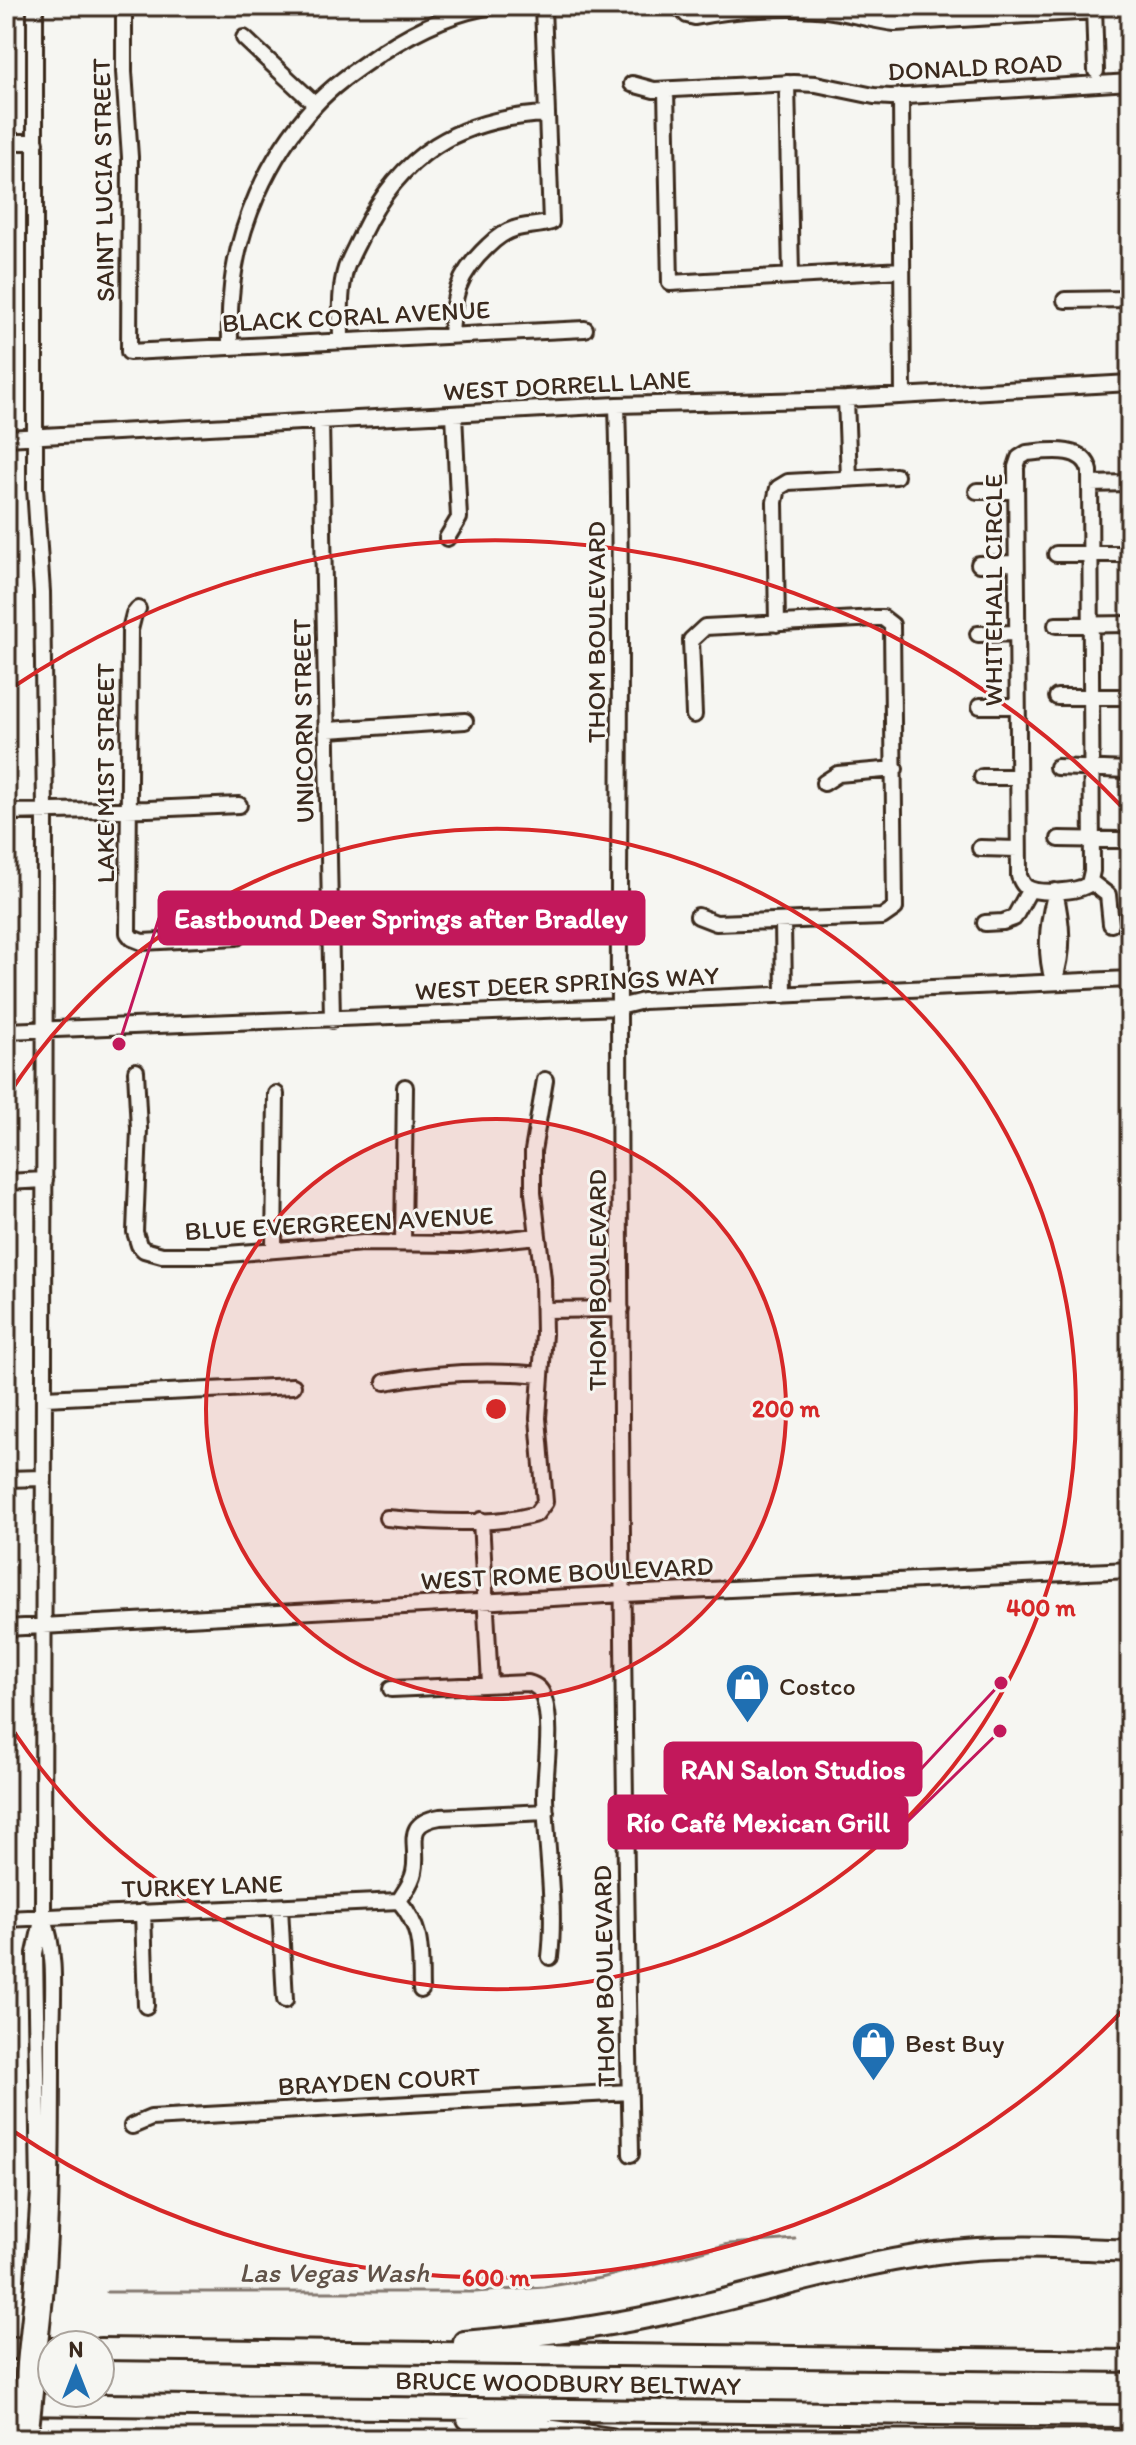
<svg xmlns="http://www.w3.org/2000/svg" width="1136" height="2445" font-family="Itim,sans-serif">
	<rect width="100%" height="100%" fill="#f6f6f2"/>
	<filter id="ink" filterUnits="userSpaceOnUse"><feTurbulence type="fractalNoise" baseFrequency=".0125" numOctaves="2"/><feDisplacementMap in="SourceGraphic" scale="16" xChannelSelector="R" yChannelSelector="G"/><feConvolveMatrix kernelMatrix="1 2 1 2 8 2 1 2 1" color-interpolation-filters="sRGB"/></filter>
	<g filter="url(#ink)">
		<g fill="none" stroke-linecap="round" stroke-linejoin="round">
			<path stroke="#857a71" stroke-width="3" d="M107 2292H475L544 2287 601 2278 729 2244 795 2239"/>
			<defs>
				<path id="minor" d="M124 6V72L130 157 129 352 585 329
					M678 6 687 15 695 17C733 9 795 5 833 11 854 14 874 21 895 23L1094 11
					M1094 6 1096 71
					M244 38 315 104
					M787 83 791 275
					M632 84 654 90 794 83 816 84 874 96 891 97 1130 82
					M666 90 670 283 902 270
					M901 96 903 396
					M6 142H36
					M1065 300 1130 299
					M451 336C453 296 457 275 488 246 495 239 504 232 514 229 525 225 539 226 551 222L543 6
					M341 342C341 317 339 291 346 268 350 257 357 245 362 234 400 154 459 118 547 114
					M230 346C230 330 229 314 231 297 236 228 268 156 315 105 334 84 359 68 382 52 416 30 454 11 494 6
					M846 399 849 479
					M617 405C623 608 618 810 619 1012 620 1393 623 1774 631 2154
					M321 421 332 1020
					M6 438 617 405 846 399 1130 383
					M1027 453C1048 451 1084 445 1090 471L1092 871 1089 884C1078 892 1038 895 1026 887 1022 884 1021 880 1019 876L1016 467 1019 458Z
					M1090 484 1128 483
					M977 491H1016
					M447 538 459 518 454 414
					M1056 554H1127
					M979 564 1016 563
					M138 609 134 614 130 630 128 933 132 938 142 942 237 937
					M777 624 775 502 778 488 788 482 896 476
					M1056 625 1129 624
					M978 634 1017 633
					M1057 697H1126
					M980 706H1017
					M694 715 691 640 705 627 877 618H883L892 625 895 908 882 917 716 923 698 916
					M328 730 465 721
					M1057 767 1127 770
					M982 777H1018
					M824 783 838 774 895 769
					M6 812 148 809 239 805
					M1059 839 1119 840
					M980 848 1018 849
					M1091 882 1108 895 1111 924
					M783 921 784 995
					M985 923 1003 922 1014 918 1030 889
					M1053 981C1045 952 1047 927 1054 899
					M1054 981C1065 950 1062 923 1055 891
					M6 1031 619 1007 643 1001 1130 979
					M136 1071 139 1129 135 1232 139 1245 144 1250 162 1255H215L363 1243 461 1244 538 1236
					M6 1182 45 1180
					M403 1243 405 1087
					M274 1248 276 1094
					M544 1310 621 1309
					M385 1382C438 1372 488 1370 541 1375
					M45 1398 293 1386
					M6 1479 43 1478
					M387 1518C429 1522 496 1526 536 1514L545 1502 538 1418 544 1334 543 1279 533 1193V1151L545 1080
					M481 1520 490 1684
					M6 1628 624 1594 1130 1570
					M391 1689 528 1683C536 1685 542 1690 544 1699 553 1726 545 1768 545 1797 546 1851 556 1903 550 1957
					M280 1907 285 2000
					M143 1912 146 2006
					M43 1916C58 1954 52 2004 52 2045 52 2129 52 2213 45 2297
					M6 1919 399 1901
					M421 1990C420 1954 424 1930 399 1901 404 1892 412 1883 414 1872 420 1845 401 1824 440 1817L546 1812
					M132 2126 151 2118 630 2092
					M32 2297 39 2191 35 1953 43 1916 45 810 42 592 35 488V6"/>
				<path id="highway" d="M464 2342C537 2336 610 2326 681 2310 766 2291 849 2265 936 2253 1000 2244 1065 2248 1130 2251
					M6 2348 52 2349
					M100 2349 1130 2361
					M6 2404 1130 2416
					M468 2419 611 2439"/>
			</defs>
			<use href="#minor" stroke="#3b2a1e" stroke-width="20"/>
			<use href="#highway" stroke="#3b2a1e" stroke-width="26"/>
			<use href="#minor" stroke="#f6f6f2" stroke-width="14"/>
			<use href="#highway" stroke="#f6f6f2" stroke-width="20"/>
			<defs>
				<path id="minor-bridge" d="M17 2439 32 2297
					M30 2439 45 2297"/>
			</defs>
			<use href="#minor-bridge" stroke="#3b2a1e" stroke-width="20" stroke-linecap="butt"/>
			<use href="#minor-bridge" stroke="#f6f6f2" stroke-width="14"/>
		</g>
	</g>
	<circle cx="496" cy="1409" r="290" fill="#d62828" fill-opacity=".12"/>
	<g fill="none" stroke="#d62828" stroke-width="4">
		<circle cx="496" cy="1409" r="290"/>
		<path d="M7 1097A580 580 0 1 1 7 1721"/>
		<path d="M1126 2007A869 869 0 0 1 10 2129M10 689A869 869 0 0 1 1126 811"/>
	</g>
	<defs>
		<symbol id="shop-pin" viewBox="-11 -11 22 30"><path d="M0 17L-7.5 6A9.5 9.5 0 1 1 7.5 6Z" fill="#1f6fb2" stroke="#f6f6f2"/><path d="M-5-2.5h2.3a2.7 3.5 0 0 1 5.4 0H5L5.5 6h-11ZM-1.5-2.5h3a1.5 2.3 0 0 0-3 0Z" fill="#fff"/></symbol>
	</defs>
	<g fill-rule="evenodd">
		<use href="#shop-pin" x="722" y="1660" width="51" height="69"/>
		<use href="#shop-pin" x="848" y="2018" width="51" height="69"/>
	</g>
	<g text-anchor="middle" stroke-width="6" stroke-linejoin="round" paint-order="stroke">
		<g font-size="26" fill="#3b2a1e" stroke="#f6f6f2">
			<text transform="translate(975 67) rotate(-3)" y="9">DONALD ROAD</text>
			<text transform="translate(103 180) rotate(-91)" y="9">SAINT LUCIA STREET</text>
			<text transform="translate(356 316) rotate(-3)" y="9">BLACK CORAL AVENUE</text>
			<text transform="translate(567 385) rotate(-3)" y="9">WEST DORRELL LANE</text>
			<text transform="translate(993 590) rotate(-90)" y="9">WHITEHALL CIRCLE</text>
			<text transform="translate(596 632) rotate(-90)" y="9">THOM BOULEVARD</text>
			<text transform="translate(303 721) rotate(-91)" y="9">UNICORN STREET</text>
			<text transform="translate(105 773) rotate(-90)" y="9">LAKE MIST STREET</text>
			<text transform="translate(567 983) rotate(-3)" y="9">WEST DEER SPRINGS WAY</text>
			<text transform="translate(339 1223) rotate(-3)" y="9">BLUE EVERGREEN AVENUE</text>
			<text transform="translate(597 1280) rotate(-90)" y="9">THOM BOULEVARD</text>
			<text transform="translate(567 1573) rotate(-3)" y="9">WEST ROME BOULEVARD</text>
			<text transform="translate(202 1886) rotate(-2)" y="9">TURKEY LANE</text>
			<text transform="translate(604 1976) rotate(-91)" y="9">THOM BOULEVARD</text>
			<text transform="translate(379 2081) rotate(-3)" y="9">BRAYDEN COURT</text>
			<text transform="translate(568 2383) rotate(1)" y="9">BRUCE WOODBURY BELTWAY</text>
		</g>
		<g font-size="26" fill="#3b2a1e" stroke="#f6f6f2" text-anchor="start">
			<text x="779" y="1695">Costco</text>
			<text x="905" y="2052">Best Buy</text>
		</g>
		<g font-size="28" font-style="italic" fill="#605248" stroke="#f6f6f2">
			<text x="334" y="2282">Las Vegas Wash</text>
		</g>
	</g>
	<circle cx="496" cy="1409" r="12" fill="#d62828" stroke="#f6f6f2" stroke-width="4"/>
	<g font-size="24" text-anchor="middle" font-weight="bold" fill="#d62828" stroke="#f6f6f2" stroke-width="6" stroke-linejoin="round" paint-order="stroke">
		<text x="786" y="1417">200 m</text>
		<text x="1041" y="1616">400 m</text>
		<text x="496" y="2286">600 m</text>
	</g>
	<path fill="none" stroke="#c2185b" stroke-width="3" d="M119 1044L159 918M1001 1683L921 1769M1000 1731L907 1822"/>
	<g fill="#c2185b" stroke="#f6f6f2" stroke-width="3">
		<circle cx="119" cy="1044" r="8"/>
		<circle cx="1001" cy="1683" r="8"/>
		<circle cx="1000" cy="1731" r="8"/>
	</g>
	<g fill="#c2185b" stroke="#c2185b" stroke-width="3">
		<rect x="159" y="892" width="485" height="52" rx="8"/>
		<rect x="665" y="1743" width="256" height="52" rx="8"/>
		<rect x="609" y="1796" width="298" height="52" rx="8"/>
	</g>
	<g font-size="28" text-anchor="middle" font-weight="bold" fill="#fff">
		<text x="401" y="928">Eastbound Deer Springs after Bradley</text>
		<text x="793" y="1779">RAN Salon Studios</text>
		<text x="758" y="1832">Río Café Mexican Grill</text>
	</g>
	<rect width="1136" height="2445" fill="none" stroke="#f6f6f2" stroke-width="32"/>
	<rect x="16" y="16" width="1104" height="2413" fill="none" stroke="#3b2a1e" stroke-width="3" filter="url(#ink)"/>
	<g transform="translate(76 2369)"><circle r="38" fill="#f6f6f2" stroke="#aba49d" stroke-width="2"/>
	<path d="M0-6L14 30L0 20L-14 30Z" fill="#1f6fb2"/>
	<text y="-12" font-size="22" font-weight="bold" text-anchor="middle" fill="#3b2a1e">N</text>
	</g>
</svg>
